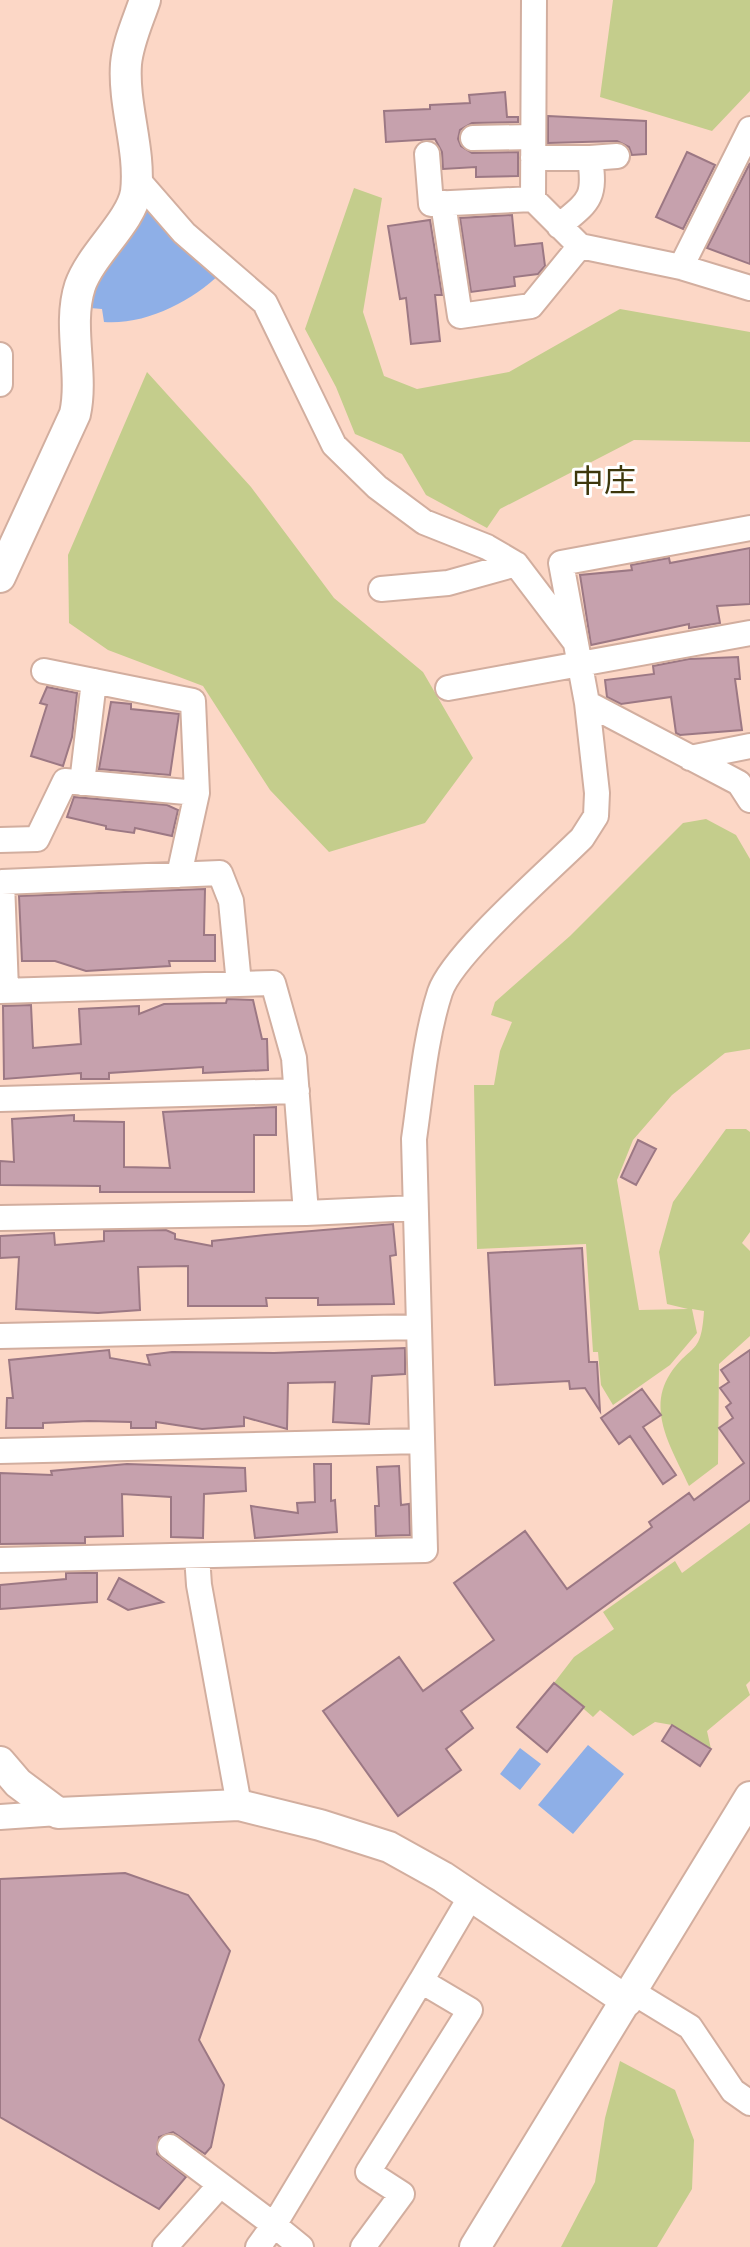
<svg xmlns="http://www.w3.org/2000/svg" width="750" height="2247" font-family="Mulish,'Noto Sans JP',sans-serif">
	<rect width="100%" height="100%" fill="#fcd7c6"/>
	<path fill="#c4cd8c" d="M613 0H750V91L712 131 600 97Z
		M354 188 382 198 363 312 384 376 417 389 509 372 620 309 750 332V442L634 440 500 509 487 528 426 495 402 454 355 434 336 387 305 329Z
		M147 372 251 487 334 598 423 672 473 758 425 823 329 852 270 790 203 686 108 650 69 623 68 555Z
		M706 819 736 835 750 859V1049L725 1053 672 1095 633 1140 617 1180 639 1310 688 1309 667 1304 659 1252 673 1202 726 1129H746L750 1132V1232L742 1243 750 1251V1336L719 1364 718 1464 689 1486C673 1451 646 1411 670 1374 692 1342 701 1357 704 1311L692 1309 697 1333 670 1365 613 1405 601 1385 598 1352H593L586 1244 477 1249 474 1085H494L500 1051 512 1022 491 1015 495 1002 570 936 683 823Z
		M750 1523V1681L746 1685 750 1695 707 1731 711 1749 672 1725 655 1722 633 1736 600 1710 593 1717 554 1683 574 1657 614 1629 603 1612 675 1561 682 1573Z
		M620 2061 675 2090 694 2140 692 2189 657 2247H561L595 2182 605 2118Z"/>
	<path fill="#8eafe7" d="M153 202 221 273C191 302 146 325 104 322L102 309 90 308C95 268 127 232 153 202Z
		M588 1745 624 1774 573 1834 538 1805Z
		M520 1748 541 1764 520 1790 500 1774Z"/>
	<path fill="#c6a1ad" stroke="#9c7884" stroke-width="2" d="M505 92 507 117H518V122L472 123 460 130 458 139 461 146 472 153 518 152V176L476 177V167L443 169 442 152 435 139 386 142 384 111 430 109V105L470 103 469 95Z
		M548 116 646 121V154L632 155 629 147 617 141 548 143Z
		M687 152 715 165 683 229 656 217Z
		M750 163V264L707 248Z
		M512 215 515 246 542 243 545 266 538 274 514 277 515 286 471 292 460 218Z
		M430 220 442 295H435L440 341 411 344 406 298 400 299 388 226Z
		M750 548V604L717 606 720 623 689 628V624L591 645 580 575 632 570 631 565 669 558 670 563Z
		M738 657 740 679H735L742 730 680 735 676 733 671 697 621 704 607 697 605 680 654 674 653 666 689 659Z
		M47 687 77 693 72 737 63 766 31 756 47 705 40 703Z
		M111 702 131 704V709L179 714 170 775 99 769Z
		M74 797 167 805 178 810 172 836 135 828 134 833 106 829V826L67 817Z
		M205 889 204 935H215V961H169L170 966 86 971 55 961H22L19 896Z
		M227 999 253 1000 262 1039H267L268 1070 203 1073V1067L109 1073V1079H81V1073L4 1079 3 1006 31 1005 33 1048 81 1044 79 1009 139 1006V1014L164 1004 226 1003Z
		M276 1107V1135H254V1192H100V1186L0 1185V1161L14 1162 12 1119 74 1115V1121L124 1122V1167L170 1168 163 1112Z
		M638 1140 656 1149 636 1185 621 1177Z
		M393 1224 396 1255 390 1256 394 1304 318 1305V1298H266L267 1306H188V1266L138 1267 140 1310 98 1313 16 1309 19 1257 0 1258V1236L54 1233 55 1245 104 1241V1231L166 1230 175 1234V1239L212 1246V1241L265 1235Z
		M582 1248 589 1362H597L600 1411 585 1388 570 1389 569 1381 495 1385 488 1253Z
		M405 1348V1374L372 1376 369 1424 333 1422 335 1382 288 1383 287 1429 244 1417V1426L202 1429 156 1422V1428H131V1422L89 1421 43 1423V1428H6L7 1398H13L9 1360 109 1350 110 1358 150 1365 147 1355 172 1352 274 1353Z
		M750 1350V1500L461 1711 473 1728 446 1749 461 1770 398 1816 323 1711 399 1657 423 1691 494 1640 454 1583 525 1531 567 1589 652 1527 649 1522 689 1493 694 1500 744 1463 719 1428 733 1418 726 1407 731 1403 720 1388 729 1382 721 1370Z
		M642 1389 661 1415 643 1427 676 1475 663 1484 630 1436 619 1444 601 1418Z
		M127 1464 245 1468 246 1491 204 1494 203 1538 171 1537V1497L122 1494 123 1536 85 1537V1543L0 1544V1473L52 1475 51 1471Z
		M314 1464H331V1501L335 1500 337 1532 255 1538 251 1506 298 1513 297 1503 315 1502Z
		M399 1466 401 1505 409 1504 410 1535 376 1536 375 1506H379L377 1467Z
		M66 1573H97V1602L0 1609V1585L66 1579Z
		M119 1578 163 1602 128 1610 108 1599Z
		M554 1683 584 1707 547 1752 517 1727Z
		M672 1725 711 1749 700 1766 662 1741Z
		M125 1873 188 1895 230 1951 199 2040 224 2085 211 2147 205 2154 173 2132 159 2137 157 2154 186 2177 159 2209 0 2117V1879Z"/>
	<g fill="none" stroke-linecap="round" stroke-linejoin="round">
		<defs>
			<path id="minor" d="M534 0 533 199 580 246 681 267 750 288
				M473 138 532 137
				M427 154 431 204 533 199
				M533 158H590C596 199 589 201 559 226
				M590 158 617 156
				M137 179 184 233 265 303 334 445 377 487 424 522 487 547 516 564 576 643
				M443 203 460 316 531 306 580 246
				M681 267 750 129
				M0 355V384
				M750 528 561 563 587 703 739 783 750 800
				M381 589 448 583 516 564
				M44 671 193 701 197 793 179 875
				M448 688 750 633
				M690 758 750 746
				M82 783 94 681
				M0 840 37 839 65 781 197 793
				M6 990 2 882 220 873 231 901 239 984
				M0 991 273 983 294 1058 306 1213 415 1208
				M0 1099 297 1091
				M0 1218 306 1213
				M0 1336 419 1327
				M0 1451 422 1441
				M197 1556 199 1585 239 1805
				M0 1560 425 1550 414 1139C421 1091 425 1038 440 992 453 954 550 870 582 838L596 816 597 793 587 703
				M0 1817 58 1813
				M421 1981 471 1896
				M631 1991 690 2027 733 2091 750 2103
				M170 2147 274 2225 421 1981 470 2010 368 2172 402 2194 363 2247
				M165 2247 220 2185
				M258 2247 274 2225 301 2247"/>
			<path id="tertiary" d="M0 577 75 414C84 373 67 326 80 286 91 254 131 222 136 192 141 150 123 106 126 64 128 42 138 21 145 0
				M0 1762 18 1783 58 1813 239 1805 320 1825 389 1847 443 1877 627 2001
				M475 2247 750 1797"/>
		</defs>
		<use href="#minor" stroke="#d2ae9f" stroke-width="28"/>
		<use href="#tertiary" stroke="#d2ae9f" stroke-width="34"/>
		<use href="#minor" stroke="#fff" stroke-width="24"/>
		<use href="#tertiary" stroke="#fff" stroke-width="30"/>
	</g>
	<g text-anchor="middle" stroke-width="6" stroke-linejoin="round" paint-order="stroke">
		<g font-size="32" fill="#3d370c" stroke="#fff">
			<text x="604" y="492">中庄</text>
		</g>
	</g>
</svg>
